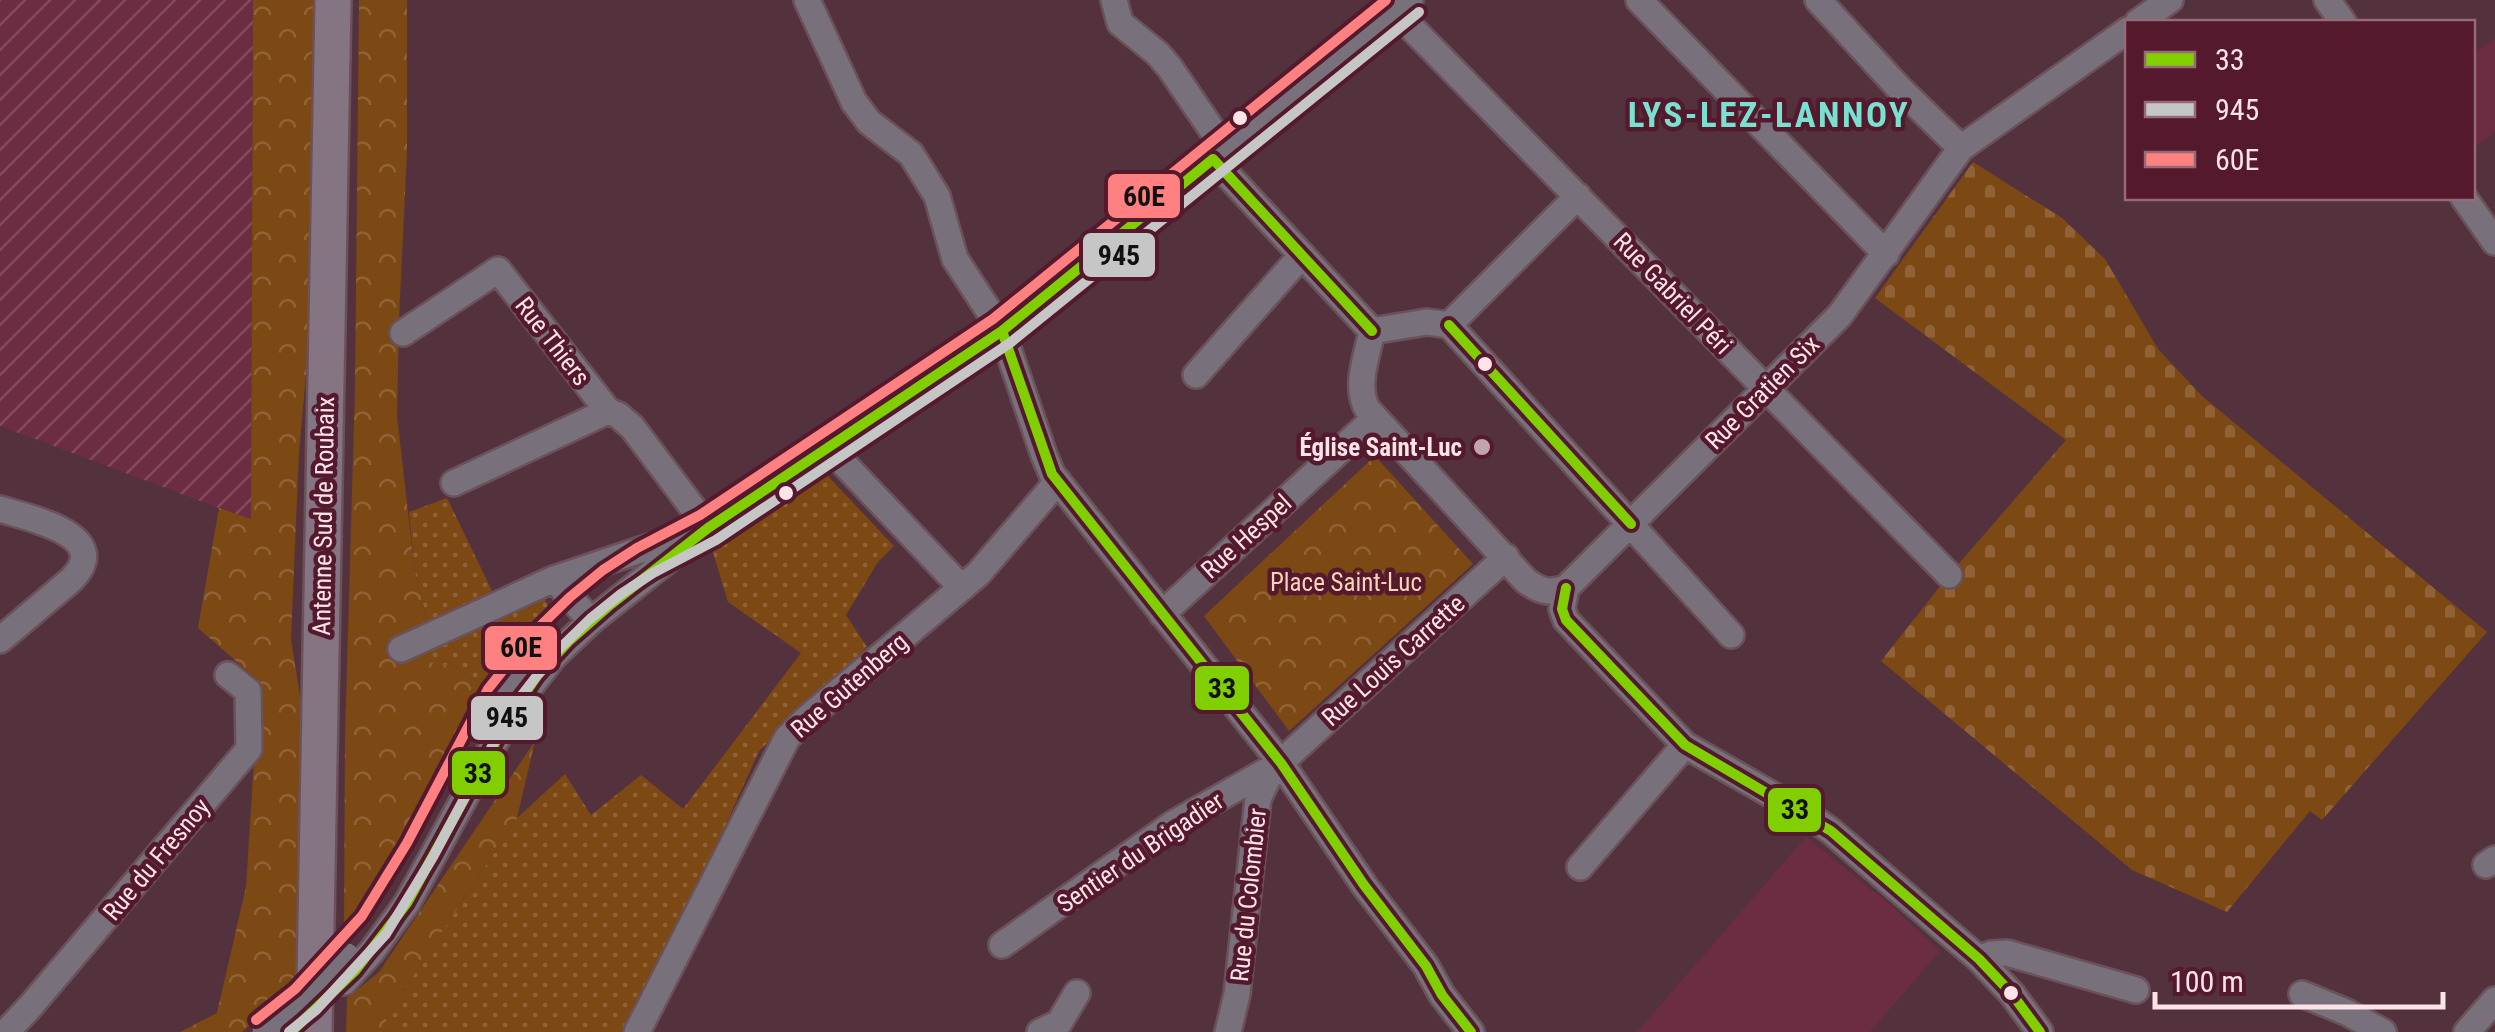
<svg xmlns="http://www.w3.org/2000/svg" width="2495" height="1032" font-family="'Roboto Condensed',sans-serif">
	<defs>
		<pattern id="industrial-furrows" width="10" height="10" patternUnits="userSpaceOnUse" patternTransform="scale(2.5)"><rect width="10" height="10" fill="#6c2c41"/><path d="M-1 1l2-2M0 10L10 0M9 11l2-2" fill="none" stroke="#824a5c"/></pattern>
		<pattern id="grass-dots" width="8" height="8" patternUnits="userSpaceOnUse" patternTransform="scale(2.5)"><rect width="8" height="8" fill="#7c4813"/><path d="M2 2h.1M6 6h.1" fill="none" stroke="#906235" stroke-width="1.8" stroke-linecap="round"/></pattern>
		<pattern id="forest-crowns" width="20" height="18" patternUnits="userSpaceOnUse" patternTransform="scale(2.5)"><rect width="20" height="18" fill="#7c4813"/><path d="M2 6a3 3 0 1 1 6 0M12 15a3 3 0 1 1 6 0" fill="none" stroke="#906235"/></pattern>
		<pattern id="cemetery-stones" width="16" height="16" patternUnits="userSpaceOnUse" patternTransform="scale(2.5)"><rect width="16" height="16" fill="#7c4813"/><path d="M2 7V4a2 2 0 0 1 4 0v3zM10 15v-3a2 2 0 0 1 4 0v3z" fill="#906235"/></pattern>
	</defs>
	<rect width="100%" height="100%" fill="#53323d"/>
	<path fill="#6c2c41" d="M2495 38V132L2473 148V54Z
		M1806 837 1888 903 1940 951 1870 1032H1637Z"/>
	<path fill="url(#industrial-furrows)" d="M0 0H253L251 520 0 426Z"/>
	<path fill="url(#grass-dots)" d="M825 473 894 546 878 562 846 615 867 647 759 751 705 871 622 1032H387L386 1017 517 818 565 774 591 815 641 775 683 809 801 653 728 602 712 549Z
		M447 498 494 595 538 581 553 620 494 692 455 666 422 662 428 623 415 573 409 512Z"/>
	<path fill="url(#forest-crowns)" d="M253 0H317L314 286 299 452 291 639 309 754 305 976 242 1032H180L217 1013 246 887 259 681 198 628 219 508 251 519Z
		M359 0H407V152L399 318 397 416 415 573 428 623 423 661 455 666 494 692 437 803 376 899 344 934 345 737 355 388Z
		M1375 456 1473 564 1289 731 1204 616Z
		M535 741 517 818 386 1017 387 1032H346L347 998 379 972Z"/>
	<path fill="url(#cemetery-stones)" d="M1973 162 2062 218 2105 259 2158 349 2202 396 2487 632 2322 820 2310 811 2227 912 2132 870 1881 661 1949 575 2066 440 1875 298Z"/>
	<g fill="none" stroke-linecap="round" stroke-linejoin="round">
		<defs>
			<path id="minor" d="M807 0 854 102 869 122 911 154 937 196 955 259 1002 331 1044 455 1052 474 1281 763 1364 885 1426 966 1442 995 1471 1032
				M1114 0 1120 23 1158 54 1170 68 1225 149
				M1639 0 1886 254
				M1818 0 1899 88 1961 148
				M2327 0 2343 22
				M1396 12 1949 575
				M2138 22 2170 0
				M1213 159 1372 331
				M2464 198 2495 242
				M1449 325 1731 635
				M1449 325 1578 196
				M1372 331C1367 356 1354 388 1368 410L1526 581C1540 591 1549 594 1566 588L1840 315 1961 148 2128 30
				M1372 331 1427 322 1449 325
				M403 333 498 270 608 411 618 415 632 427 708 528
				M1196 375 1302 255
				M828 447 962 588
				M454 483 608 411
				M0 509C28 518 116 535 71 580L0 640
				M554 579 591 621
				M1566 588 1562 609 1566 620 1685 745 1814 819 1831 831 1979 959 2012 994 2040 1032
				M1162 614 1375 418
				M401 649 554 579 694 532
				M482 731 501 697 526 664
				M2486 865 2495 859
				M1580 867 1685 745
				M1002 945 1173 824 1272 768
				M1979 959 1991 954 2007 953 2136 990
				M344 982 372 951 407 903 500 733 525 693 554 656 591 621 708 528 1002 331 1410 0
				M2302 994 2346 1012 2383 1032
				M6 1032 29 1008 249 749 248 691 228 675
				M637 1032 787 738 806 719 978 574 1058 481
				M1040 1032 1059 1023 1077 993
				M1228 1032 1237 994 1258 799 1268 778 1291 753 1506 557
				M2467 1032 2495 1000"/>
			<path id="highway" d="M314 1032 333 0"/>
		</defs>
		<use href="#minor" stroke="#6b5159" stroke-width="30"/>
		<use href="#highway" stroke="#6b5159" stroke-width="40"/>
		<use href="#minor" stroke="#78707a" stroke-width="25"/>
		<use href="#highway" stroke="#857482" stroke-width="35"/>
		<defs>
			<path id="minor-bridge" d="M265 1032 305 1000 347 956"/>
		</defs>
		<use href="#minor-bridge" stroke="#6b5159" stroke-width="30" stroke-linecap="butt"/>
		<use href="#minor-bridge" stroke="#78707a" stroke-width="25"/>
		<defs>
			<path id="bus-1" d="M1213 159 1372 331
				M1449 325 1631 524
				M1002 331 1052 474 1281 763 1364 885 1426 966 1442 995 1471 1032
				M1566 588 1562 609 1566 620 1685 745 1831 831 1979 959 2012 994 2040 1032
				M291 1032 355 971 407 903 511 714 537 676 569 641 610 605 708 528 1002 331 1213 159"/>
			<path id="bus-2" d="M289 1032 316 1010 386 934 433 857 514 705 554 654 590 619 621 594 653 573 716 540 1010 343 1419 12"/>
			<path id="bus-3" d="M256 1020 295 989 362 916 407 843 488 689 531 635 570 597 603 570 637 548 700 515 993 319 1386 0"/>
		</defs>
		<use href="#bus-1" stroke="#55192e" stroke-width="18"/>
		<use href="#bus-2" stroke="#55192e" stroke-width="18"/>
		<use href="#bus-3" stroke="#55192e" stroke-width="18"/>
		<use href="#bus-1" stroke="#81cf00" stroke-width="10"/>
		<use href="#bus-2" stroke="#c6c6c6" stroke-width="10"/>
		<use href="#bus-3" stroke="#ff8080" stroke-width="10"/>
	</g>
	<g fill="#fbe3e8" stroke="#55192e" stroke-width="4">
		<circle cx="1240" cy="118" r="9"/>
		<circle cx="1485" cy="364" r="9"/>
		<circle cx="786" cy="493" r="9"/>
		<circle cx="2011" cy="993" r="9"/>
	</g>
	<circle fill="#c0a5ac" stroke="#55192e" stroke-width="4" cx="1482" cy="447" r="10"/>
	<g text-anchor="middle" stroke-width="9" stroke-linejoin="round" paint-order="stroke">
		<g font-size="25" fill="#fbe3e8" stroke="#55192e">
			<text transform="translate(1673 293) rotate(46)" y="9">Rue Gabriel Péri</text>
			<text transform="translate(553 341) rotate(52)" y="9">Rue Thiers</text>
			<text transform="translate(1762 392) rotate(-45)" y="9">Rue Gratien Six</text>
			<text transform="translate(323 516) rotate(-89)" y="9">Antenne Sud de Roubaix</text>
			<text transform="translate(1246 536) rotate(-42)" y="9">Rue Hespel</text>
			<text transform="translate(1393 660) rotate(-42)" y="9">Rue Louis Carrette</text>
			<text transform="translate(849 685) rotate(-41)" y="9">Rue Gutenberg</text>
			<text transform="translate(1140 852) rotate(-34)" y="9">Sentier du Brigadier</text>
			<text transform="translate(156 859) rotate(-50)" y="9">Rue du Fresnoy</text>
			<text transform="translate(1248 895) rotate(-84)" y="9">Rue du Colombier</text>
		</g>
		<g font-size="25" font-weight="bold" fill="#fbe3e8" stroke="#55192e" text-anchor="end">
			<text x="1462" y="456">Église Saint-Luc</text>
		</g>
		<g font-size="25" fill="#f9d4b6" stroke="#55192e">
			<text x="1346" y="591">Place Saint-Luc</text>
		</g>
		<g font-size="35" font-weight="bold" letter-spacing="2.5" fill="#7ae1d1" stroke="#55192e">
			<text x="1769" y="127">LYS-LEZ-LANNOY</text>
		</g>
	</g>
	<g stroke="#55192e" stroke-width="4">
		<rect x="1106" y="172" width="76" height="48" rx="10" fill="#ff8080"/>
		<rect x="1081" y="231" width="76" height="48" rx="10" fill="#c6c6c6"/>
		<rect x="483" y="624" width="76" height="48" rx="10" fill="#ff8080"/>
		<rect x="1193" y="664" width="58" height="48" rx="10" fill="#81cf00"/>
		<rect x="469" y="694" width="76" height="48" rx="10" fill="#c6c6c6"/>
		<rect x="450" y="749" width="57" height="48" rx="10" fill="#81cf00"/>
		<rect x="1766" y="786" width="57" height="48" rx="10" fill="#81cf00"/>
	</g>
	<g font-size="28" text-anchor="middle" font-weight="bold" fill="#111">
		<text x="1144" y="206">60E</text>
		<text x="1119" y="265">945</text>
		<text x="521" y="657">60E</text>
		<text x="1222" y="698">33</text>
		<text x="507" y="727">945</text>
		<text x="478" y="783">33</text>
		<text x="1795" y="819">33</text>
	</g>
	<rect x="2125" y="20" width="350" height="180" fill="#55192e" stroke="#976a78" stroke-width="2.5"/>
	<rect x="2145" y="52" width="50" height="15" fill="#81cf00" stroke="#976a78" stroke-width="2.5"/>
	<text x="2215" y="70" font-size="30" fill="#fbe3e8">33</text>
	<rect x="2145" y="102" width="50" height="15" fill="#c6c6c6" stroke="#976a78" stroke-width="2.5"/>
	<text x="2215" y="120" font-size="30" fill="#fbe3e8">945</text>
	<rect x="2145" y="152" width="50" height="15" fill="#ff8080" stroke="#976a78" stroke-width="2.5"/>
	<text x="2215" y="170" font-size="30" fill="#fbe3e8">60E</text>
	<path d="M2155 992v15h288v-15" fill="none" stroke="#fbe3e8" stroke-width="5"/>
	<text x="2170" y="992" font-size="30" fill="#fbe3e8" stroke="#55192e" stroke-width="8" paint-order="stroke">100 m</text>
</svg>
